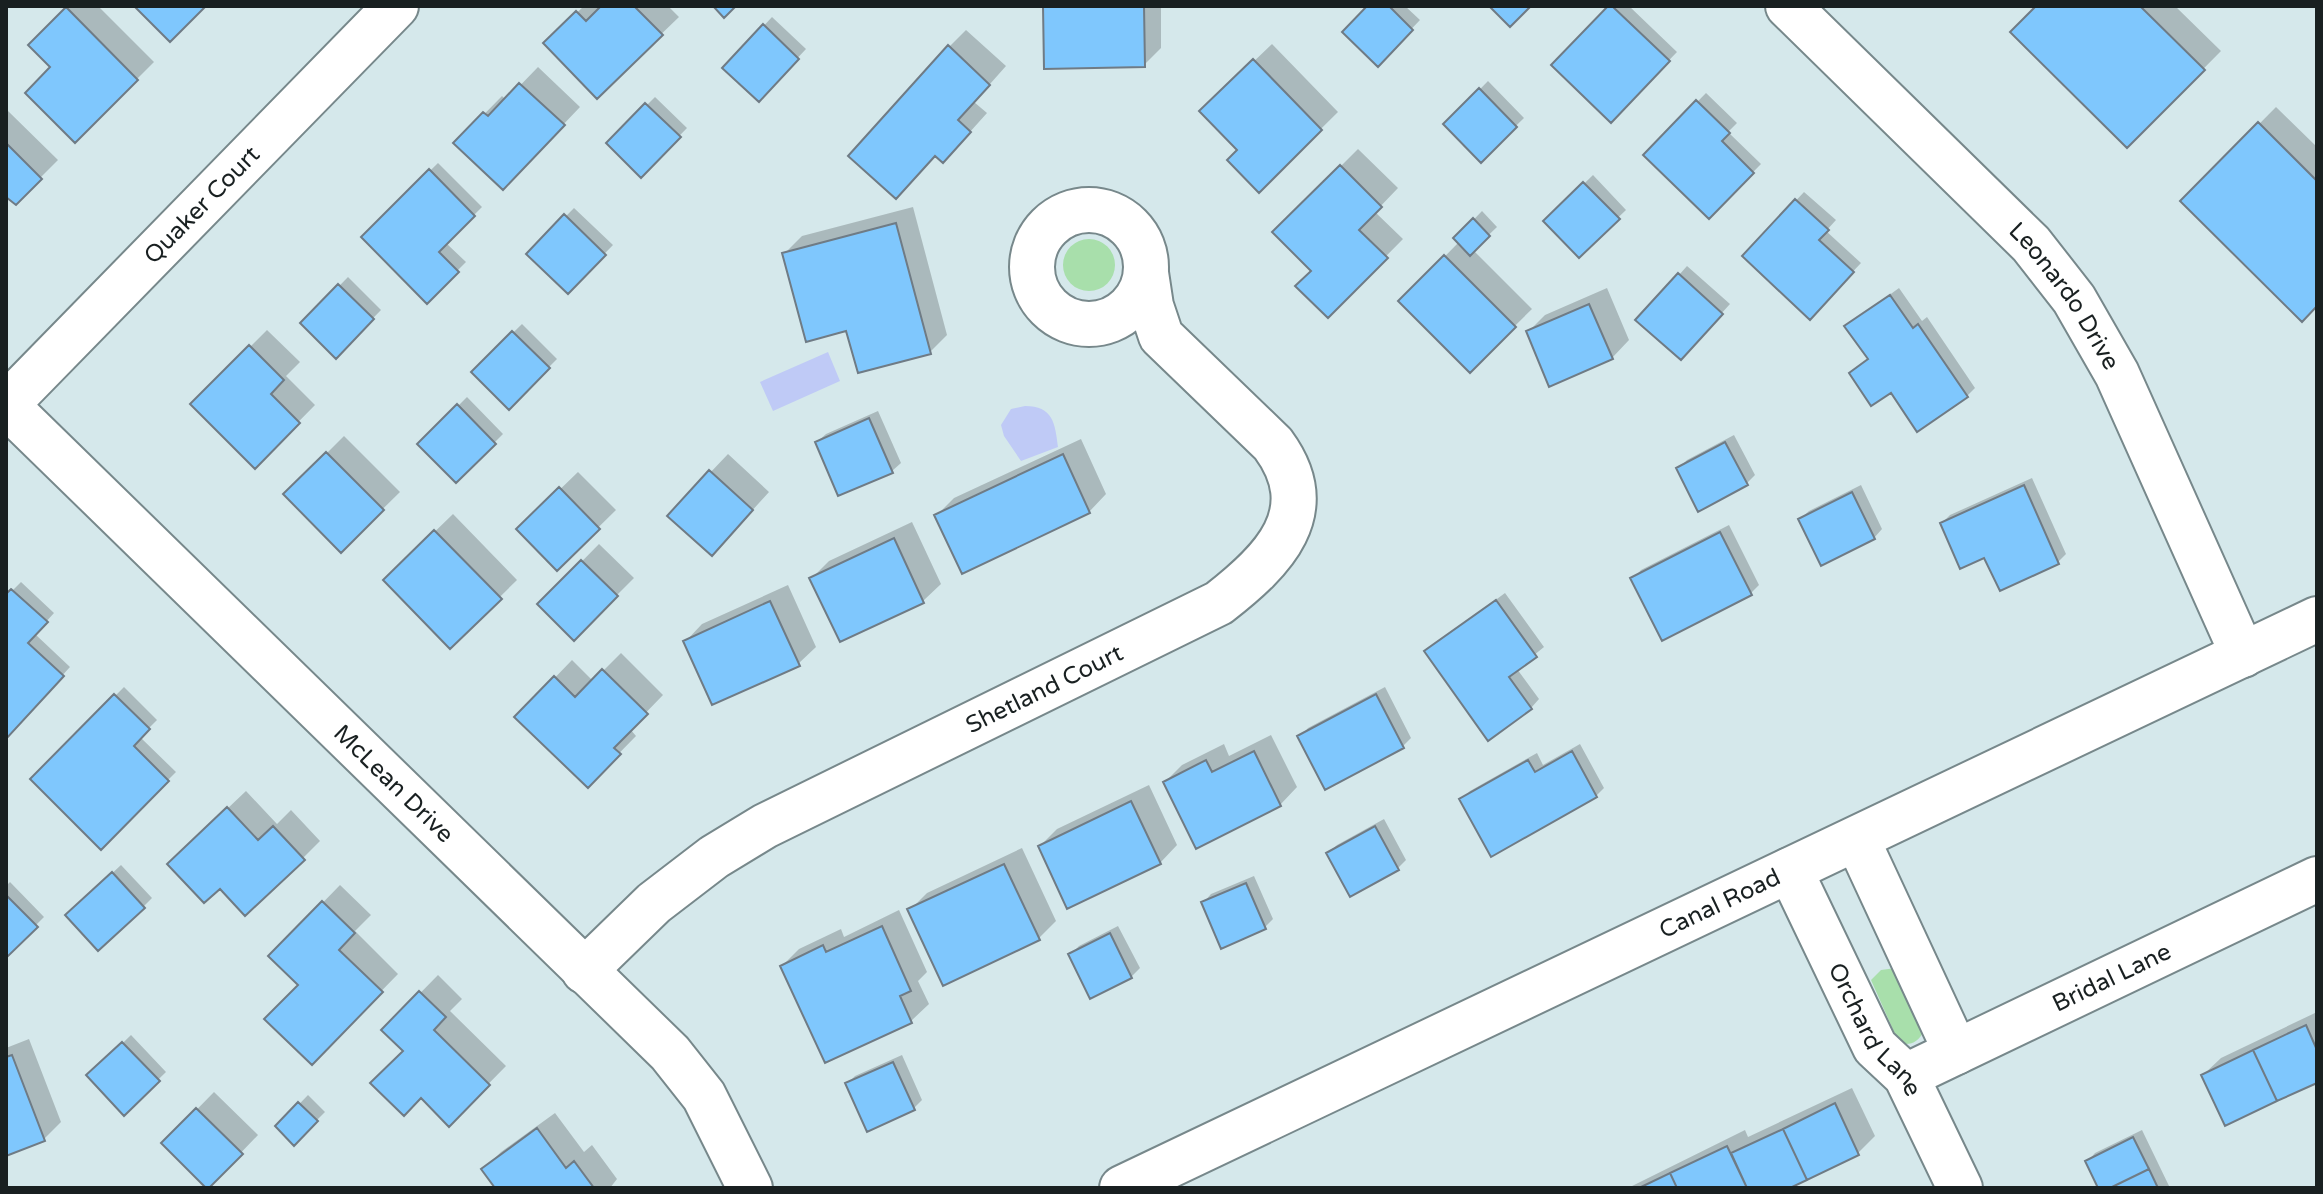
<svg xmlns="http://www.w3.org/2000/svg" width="2323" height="1194" font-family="'Varela Round',sans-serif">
	<rect width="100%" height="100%" fill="#d5e8eb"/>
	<path fill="#a8dfab" d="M1063 265a26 26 0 1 1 52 0a26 26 0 1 1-52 0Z
		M1896 968 1924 1031C1918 1042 1911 1046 1899 1043L1871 980 1881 970Z"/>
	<path fill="#bfcaf6" d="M828 352 840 381 773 411 760 382Z
		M1025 406C1053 406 1055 423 1058 447L1021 461 1004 436 1001 425 1011 409Z"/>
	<path fill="#0003" d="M70 6H98L154 62 75 141 53 67 31 45Z
		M584 6H668L679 17 597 96 545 43Z
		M1045 6H1161V48L1144 65Z
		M1370 6H1405L1420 20 1378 64Z
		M1610 6H1629L1677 52 1611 120Z
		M2038 6H2175L2221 51 2127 146Z
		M772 17 806 49 759 99 725 68Z
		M966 30 1006 66 974 102 987 113 960 143 949 47Z
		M1272 44 1338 112 1259 190 1240 150 1202 111Z
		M538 67 580 107 520 170 456 143 502 96 506 100Z
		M1488 81 1524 118 1481 160 1446 124Z
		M1706 93 1737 123 1728 132 1761 164 1709 217 1645 155Z
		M655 97 687 128 641 175 609 143Z
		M2276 107 2317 147V304L2183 201Z
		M7 110 58 160 16 202 6 195Z
		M1358 149 1398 188 1375 212 1403 239 1328 315 1314 270 1275 232Z
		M438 163 482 207 446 243 466 262 427 301 363 237Z
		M1593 175 1626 210 1579 255 1546 221Z
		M1804 192 1836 220 1826 231 1861 263 1810 317 1744 256Z
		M913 207 947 335 930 352 848 328 784 254 802 236Z
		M574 208 613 245 568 291 529 254Z
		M1482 211 1497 227 1473 250 1532 309 1470 370 1401 301 1459 242 1456 238Z
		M1687 266 1730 304 1689 349 1679 275Z
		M348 277 381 310 336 356 303 323Z
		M1607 288 1629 340 1612 358 1528 332 1545 315Z
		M1899 288 1922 321 1927 317 1975 388 1967 396 1891 390 1852 373 1869 358 1847 326Z
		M522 324 557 359 509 407 473 372Z
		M267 330 300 362 286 376 315 405 255 466 193 404Z
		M467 397 503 434 456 481 420 444Z
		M878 411 901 463 892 471 839 494 817 442 826 434Z
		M1734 435 1755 475 1746 484 1678 469 1687 460Z
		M344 436 400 492 341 550 286 494Z
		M1081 439 1106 494 1089 512 937 515 954 498Z
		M728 454 769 492 729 536 669 516Z
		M578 472 616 510 557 568 519 529Z
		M2032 478 2066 554 2058 562 1985 555 1942 523 1950 515Z
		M1861 485 1882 529 1874 538 1800 519 1809 511Z
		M453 514 517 580 450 646 385 580Z
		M912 522 941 584 923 601 841 640 812 578 829 561Z
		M1729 525 1759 585 1751 593 1663 638 1633 579 1641 570Z
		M599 544 634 578 574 638 540 604Z
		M21 582 54 613 35 634 70 667 6 737V597Z
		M788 585 816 647 798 664 685 642 702 624Z
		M1505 593 1544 647 1517 669 1539 699 1531 708 1427 651Z
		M621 653 663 695 630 729 636 736 588 785 517 717 572 660 593 681Z
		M124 687 157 720 140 737 176 772 101 847 33 779Z
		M1385 687 1411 738 1403 746 1300 737 1308 728Z
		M1271 735 1297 787 1280 805 1165 782 1182 765 1224 744 1229 756Z
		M1580 744 1604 788 1596 796 1461 800 1470 791 1537 753 1543 765Z
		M1149 785 1177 845 1160 863 1040 846 1057 829Z
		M246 791 277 824 291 810 320 841 303 858 187 847Z
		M1384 819 1406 860 1398 868 1328 853 1337 845Z
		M1022 848 1056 921 1039 938 910 910 927 893Z
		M121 865 152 898 143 907H76Z
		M1254 876 1273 919 1265 927 1203 903 1211 894Z
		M10 882 44 917 6 955V886Z
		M340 885 371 915 355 931 398 974 312 1062 300 984 271 956Z
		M899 910 927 972 918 981 929 1004 911 1021 826 1061 782 966 799 949 841 929 844 937Z
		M1118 926 1140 968 1131 977 1070 955 1079 946Z
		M438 975 462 999 450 1011 506 1066 449 1124 406 1051 384 1030Z
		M2317 1012V1081L2203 1075 2221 1058Z
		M131 1035 166 1072 124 1113 89 1076Z
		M29 1039 61 1122 44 1139 6 1154V1048Z
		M902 1055 922 1100 914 1108 847 1084 855 1076Z
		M1852 1088 1875 1136 1858 1153 1785 1188H1628L1745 1130 1748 1137Z
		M214 1092 258 1135 208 1187 164 1143Z
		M308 1095 325 1112 294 1143 278 1126Z
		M555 1113 584 1152 592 1145 617 1179 610 1188H498L484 1169 501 1152Z
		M2142 1130 2170 1188H2100L2087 1162 2095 1153Z"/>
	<path fill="#7fc7fd" stroke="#6f7b85" stroke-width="2" d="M134 6H206L170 42Z
		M601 6H634L663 35 597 99 543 43 576 11 586 21Z
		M713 6H736L724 18Z
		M1043 6H1144L1145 67 1044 69Z
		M1367 6H1389L1413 30 1378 67 1342 32Z
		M1489 6H1531L1510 27Z
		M1608 6H1612L1670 61 1611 123 1551 65Z
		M2036 6H2140L2205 70 2127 148 2010 32Z
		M66 7 138 80 75 143 25 93 50 67 28 45Z
		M763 24 799 59 759 102 722 68Z
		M948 45 990 85 958 120 971 132 943 163 935 156 896 199 848 156Z
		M1253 59 1322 130 1259 193 1227 160 1237 150 1199 111Z
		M519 83 565 125 503 190 453 143 483 112 488 116Z
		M1479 88 1517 127 1481 163 1443 124Z
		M1696 100 1730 133 1722 141 1754 173 1709 219 1643 155Z
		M645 103 681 137 641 178 606 143Z
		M2258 122 2317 181V306L2302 322 2180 201Z
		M6 143 42 179 16 205 6 197Z
		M1340 165 1382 207 1359 230 1388 258 1328 318 1295 286 1311 271 1272 232Z
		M429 169 475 216 439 252 459 272 427 304 361 237Z
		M1583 182 1620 219 1579 258 1543 221Z
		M1795 199 1829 230 1819 240 1854 272 1810 320 1742 256Z
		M564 214 606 255 568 294 526 254Z
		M1473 218 1490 236 1470 256 1453 238Z
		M896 223 931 354 858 373 846 331 806 342 782 253Z
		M1444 255 1516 327 1470 373 1398 301Z
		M1678 273 1723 314 1681 360 1635 320Z
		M338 284 374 319 336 359 300 323Z
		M1890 295 1913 328 1918 324 1968 397 1917 432 1891 393 1871 406 1849 373 1868 359 1844 326Z
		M1589 304 1613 359 1549 387 1526 331Z
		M512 331 550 368 509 410 471 372Z
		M249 345 284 380 271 394 300 423 255 469 190 404Z
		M457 404 496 444 456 483 417 444Z
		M869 418 893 473 838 496 815 442Z
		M1725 442 1748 485 1698 512 1676 468Z
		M326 452 384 510 341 553 283 494Z
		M1063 454 1090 513 962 574 934 515Z
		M709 470 753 510 712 556 667 516Z
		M2024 485 2059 564 2000 591 1984 558 1960 569 1940 523Z
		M559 487 600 529 557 571 516 529Z
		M1852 492 1875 539 1821 566 1798 519Z
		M434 530 502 599 450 649 383 580Z
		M1720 532 1752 595 1662 641 1630 578Z
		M894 538 924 603 840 642 809 578Z
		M581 560 618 596 574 641 537 604Z
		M11 589 48 622 28 643 64 676 6 739V594Z
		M1496 600 1537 657 1509 677 1532 709 1488 741 1424 651Z
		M770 601 800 666 712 705 683 641Z
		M602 669 648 714 614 748 621 754 588 788 514 717 554 676 575 697Z
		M114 694 150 729 134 746 169 781 101 850 30 779Z
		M1376 694 1404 748 1325 790 1297 736Z
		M1254 751 1281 806 1196 849 1163 782 1206 760 1212 772Z
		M1572 751 1597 797 1491 857 1459 799 1528 760 1535 772Z
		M1131 801 1161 864 1067 909 1038 846Z
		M227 807 258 840 273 826 305 860 245 916 220 889 204 903 167 864Z
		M1375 826 1399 870 1350 897 1326 853Z
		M1004 864 1040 940 943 986 907 909Z
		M112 872 145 908 98 951 65 915Z
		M1246 883 1266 929 1221 949 1201 902Z
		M6 895 38 927 6 958Z
		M322 901 355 933 339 950 383 992 312 1065 264 1019 298 985 268 956Z
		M882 926 911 991 900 996 912 1023 825 1063 780 966 823 945 826 952Z
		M1110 933 1132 978 1090 999 1068 954Z
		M419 991 446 1017 434 1030 490 1085 449 1127 421 1098 404 1116 370 1083 403 1051 381 1030Z
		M2306 1025 2317 1050V1083L2277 1101 2253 1050Z
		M122 1042 160 1081 124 1116 86 1075Z
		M2253 1050 2277 1101 2225 1126 2201 1075Z
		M12 1055 45 1141 6 1156V1057Z
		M893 1062 915 1110 867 1132 845 1083Z
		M298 1102 318 1121 294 1146 275 1126Z
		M1835 1103 1859 1155 1807 1180 1783 1129Z
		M196 1108 243 1154 209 1188H206L161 1143Z
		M537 1128 566 1168 574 1161 594 1188H495L481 1169Z
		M1783 1129 1807 1180 1790 1188H1747L1731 1153Z
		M2133 1137 2149 1169 2110 1188H2098L2085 1161Z
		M1727 1146 1747 1188H1677L1670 1173Z
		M2149 1169 2158 1188H2110Z
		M1670 1173 1677 1188H1639Z"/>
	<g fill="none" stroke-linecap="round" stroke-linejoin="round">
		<defs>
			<g id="minor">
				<path id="s1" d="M1788 6 2031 244 2074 299 2117 374 2243 655"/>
				<circle cx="1089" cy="267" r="57"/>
				<path id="s2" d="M6 405 670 1053 704 1096 750 1188"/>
				<path id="s3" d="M6 405 396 6"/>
				<path d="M1857 839 1956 1052"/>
				<path id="s4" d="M1790 870 1875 1047 1906 1076 1960 1188"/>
				<path id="s5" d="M584 971 654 903 714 857 765 826 1219 603C1273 561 1323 512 1273 444L1161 336 1151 306 1146 273"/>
				<path id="s6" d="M1906 1076 2317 879"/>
			</g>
			<g id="tertiary">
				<path id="s7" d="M1122 1188 2317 619"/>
			</g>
		</defs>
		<use href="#minor" stroke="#77888b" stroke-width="48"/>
		<use href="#tertiary" stroke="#77888b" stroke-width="48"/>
		<use href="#minor" stroke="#fff" stroke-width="44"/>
		<use href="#tertiary" stroke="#fff" stroke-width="44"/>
	</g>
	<g text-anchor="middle" stroke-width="6" stroke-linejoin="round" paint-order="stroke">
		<g font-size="24" fill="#192021" stroke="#e2f5f9">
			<text dy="8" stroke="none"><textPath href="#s3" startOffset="280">Quaker Court</textPath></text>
			<text dy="8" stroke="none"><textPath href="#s1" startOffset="402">Leonardo Drive</textPath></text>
			<text dy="8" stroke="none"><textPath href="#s5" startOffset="544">Shetland Court</textPath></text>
			<text dy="8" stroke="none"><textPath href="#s2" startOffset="542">McLean Drive</textPath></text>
			<text dy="8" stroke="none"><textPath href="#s7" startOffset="662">Canal Road</textPath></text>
			<text dy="8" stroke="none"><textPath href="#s6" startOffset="228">Bridal Lane</textPath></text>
			<text dy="8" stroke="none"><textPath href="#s4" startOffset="182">Orchard Lane</textPath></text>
		</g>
	</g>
	<rect width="2323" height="1194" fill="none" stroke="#192021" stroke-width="16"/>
</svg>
